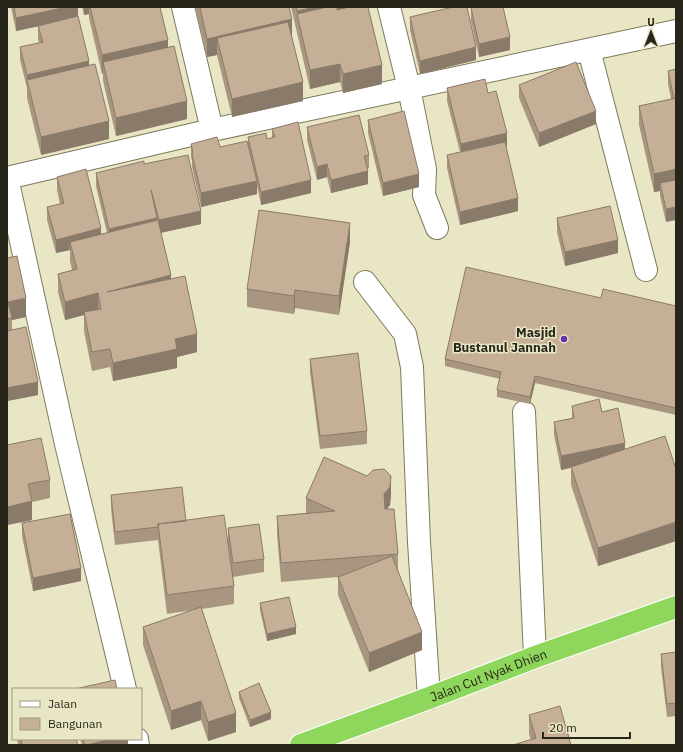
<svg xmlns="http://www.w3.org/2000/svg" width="683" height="752" font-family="'IBM Plex Sans',sans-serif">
	<rect width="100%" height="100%" fill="#e9e6c5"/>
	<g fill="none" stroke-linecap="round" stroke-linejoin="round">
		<defs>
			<path id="minor" d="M183 7 212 130
				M389 7 409 88 425 169 424 195 437 228
				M589 50 646 270
				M7 178 212 130 676 31
				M7 178 66 444 125 689
				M365 282 405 334 412 367 419 542 429 698
				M524 412 535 657
				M137 739 138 745"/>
			<g id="highway">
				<path id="s1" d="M301 745 429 698 535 657 676 607"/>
			</g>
		</defs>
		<use href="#minor" stroke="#7c795b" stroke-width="24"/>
		<use href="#highway" stroke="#fff" stroke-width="24"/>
		<use href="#minor" stroke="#fff" stroke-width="22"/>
		<use href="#highway" stroke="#8fd65c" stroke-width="22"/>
	</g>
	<path fill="#a99681" d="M11 7H78V16L89 65 109 139 41 155 27 98V88L20 60V47L39 43 38 39V26L16 31Z
		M82 7H160L168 47 187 119 116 136 103 81V73L102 74 89 18V14L84 15Z
		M195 7H289L292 37 303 101 232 117 217 55 207 57Z
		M291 7H368L382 84 343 93 340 82 310 89Z
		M471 8 510 50 479 57 471 21Z
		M410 17 476 60 420 74 410 30Z
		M676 69 666 222 660 196V191L654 192 639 125V106L671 99 668 84V71Z
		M519 85 596 124 539 147 519 98Z
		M447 88 488 93 507 146H506L518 211 460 225 447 168V155L460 152 447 101Z
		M368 120 419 187 383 196 368 133Z
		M307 127 369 155V168H367L368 184 331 193 327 177 317 180 307 140Z
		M272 129 311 193 261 205 257 186V194L201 207 192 167V161L191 157V144L220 147 248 145V137L267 139 272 138Z
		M144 164 201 224 161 233 171 279 197 352 177 357V368L113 381 110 367 92 371 84 331V315L65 320 58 292V274L72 270 70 261V250L56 253 47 220V207L60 204 57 190V177L101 234 107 233 96 186V173Z
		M557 218 618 253 565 266 557 232Z
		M350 242 339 315 295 308 294 314 247 307V289Z
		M7 258 26 317 12 320V330L38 395 7 401Z
		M601 298 676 306V415L535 383 530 404 497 397V390L500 379 445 366V359Z
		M310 359 367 431V444L320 449 310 372Z
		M572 406 602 412 625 449 676 469V541L598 566 571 485V467L561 470 554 435V422L572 418Z
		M7 445 50 480V498L32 502V520L7 525Z
		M391 494 390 505 387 509 398 554V570L422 650 369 672 338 595V577L281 582 277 534V516L306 513V498Z
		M111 495 186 521 228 540V528L264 559V572L233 577 234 586V604L202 609 236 732 208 741 201 720 171 730 143 645V627L194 610 167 614 158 540 115 545 111 508Z
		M22 523 81 581 33 591 22 536Z
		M260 603 296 634 267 641 260 610Z
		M676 652V716L667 717 661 667V654Z
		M239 692 271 719 250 727 239 698Z
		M529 715 571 745 531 740 529 734Z
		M17 739H76L78 745H18Z
		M80 739H128V745H82Z"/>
	<path fill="#8a7a69" d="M67 7H78V18L16 31V18Z
		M84 7H89V14L84 15Z
		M316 7H363L297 14V11Z
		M292 19V37L217 38V55L207 57V39Z
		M510 37V50L479 57V44Z
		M168 40V58L103 62V73L102 74V55Z
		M476 47V60L420 74V61Z
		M89 61V74L27 80V89V75Z
		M340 64V82L310 89V70Z
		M382 65V84L343 93V74Z
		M303 82V101L232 117V99Z
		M187 101V119L116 136V118Z
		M596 111V124L539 147V133Z
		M109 121V139L41 155V137Z
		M507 133V146L461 157V144Z
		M327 164V177L317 180V167Z
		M676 169V187L660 183V191L654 192V174Z
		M368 171V184L331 193V180Z
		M419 174V187L383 196V183Z
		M311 180V193L261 205V192Z
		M257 181V194L201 207V193Z
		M518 198V211L460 225V212Z
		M676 207V220L666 222V209Z
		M201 211V224L159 233V220Z
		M157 218V231L109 242V229Z
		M350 223V242L339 315V296Z
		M101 228V242H70V250L56 253V240Z
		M618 240V253L565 266V252Z
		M171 275V293L107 292Z
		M295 290V308L294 314V296Z
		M98 293V312H84V315L65 320V302Z
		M26 298V317L12 320 8 302Z
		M197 334V352L177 357V368L113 381V363L175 339Z
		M535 376V383L530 404V397Z
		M38 382V395L7 401V388Z
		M625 443V456L561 470V456Z
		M391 476V494L390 505 384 512V494Z
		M32 501V520L7 525V507Z
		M676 522V541L598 566V548Z
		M81 568V581L33 591V578Z
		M296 627V634L267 641V634Z
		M422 632V650L369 672V653Z
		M201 701V720L171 730V711Z
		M271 712V719L250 727V720Z
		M236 713V732L208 741V722Z
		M112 739H128V745H86Z"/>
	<path fill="#c5af96" stroke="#8a7a69" d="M14 7H67L16 18Z
		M90 7H160L168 40 102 55Z
		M200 7H289L292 19 207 39Z
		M296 7H316L297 11Z
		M327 7H337V10L349 7H368L382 65 343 74 340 64 310 70 297 14Z
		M453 7H467L476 47 420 61 410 17Z
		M474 7H503L510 37 479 44 471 8Z
		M78 16 89 61 27 75 20 47 43 42 38 26Z
		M288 22 303 82 232 99 217 38Z
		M174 46 187 101 116 118 103 62Z
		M576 62 596 111 539 133 519 85Z
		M95 64 109 121 41 137 27 80Z
		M676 69V98L674 99 668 71Z
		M485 79 488 93 496 91 507 133 461 144 447 88Z
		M676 98V169L654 174 639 106Z
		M404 111 419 174 383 183 368 120Z
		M359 115 369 155 364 156 368 171 331 180 327 164 317 167 307 127Z
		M298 122 311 180 261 192 248 137 266 133 267 139 275 137 272 129Z
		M217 137 220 147 247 141 257 181 201 193 192 154 193 153 191 144Z
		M505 142 518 198 460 212 447 155Z
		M188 155 201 211 159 220 151 190 157 218 109 229 96 173 144 161V164Z
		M86 169 101 228 56 240 47 207 64 203 57 177Z
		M676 180V207L666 209 660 183Z
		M610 206 618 240 565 252 557 218Z
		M259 210 350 223 339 296 295 290 294 296 247 289Z
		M158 220 171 275 107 292 185 276 197 334 175 339 177 349 113 363 110 349 92 352 84 312 101 309 98 293 65 302 58 274 77 269 70 242Z
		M17 256 26 298 8 302 12 318 7 319V258Z
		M466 267 601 298 603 289 676 306V408L535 376 530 397 497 390 501 372 445 359Z
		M26 327 38 382 7 388V331Z
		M358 353 367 431 320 436 310 359Z
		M599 399 602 412 618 408 625 443 561 456 554 422 574 418 572 406Z
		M665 436 676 469V522L598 548 571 467Z
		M41 438 50 480 28 484 32 501 7 507V445Z
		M324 457 367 476 373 470 384 469 391 476 390 487 384 494 385 509H394L398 554 281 563 277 516 335 511 306 498Z
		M182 487 186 521 158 524V527L115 532 111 495Z
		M70 514 81 568 33 578 22 523Z
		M224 515 234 586 167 595 158 524Z
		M259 524 264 559 233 563 228 528Z
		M392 556 422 632 369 653 338 577Z
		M289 597 296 627 267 634 260 603Z
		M201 607 236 713 208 722 201 701 171 711 143 627Z
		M676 652V703L667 704 661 654Z
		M115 680 117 689H75Z
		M259 683 271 712 250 720 239 692Z
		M560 706 571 745H513L536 738 529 715Z
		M21 739H76L78 745H22Z
		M83 739H112L86 745H85Z"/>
	<circle fill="#6b32a9" stroke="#e9e6c5" stroke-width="1.5" cx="564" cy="339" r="4"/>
	<g text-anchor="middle" stroke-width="3" stroke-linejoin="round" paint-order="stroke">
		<g font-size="13" font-weight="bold" fill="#28261a" stroke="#e9e6c5" text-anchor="end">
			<text x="556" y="337">Masjid<tspan x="556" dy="15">Bustanul Jannah</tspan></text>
		</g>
		<g font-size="13" fill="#28261a" stroke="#e9e6c5">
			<text dy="5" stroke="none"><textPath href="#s1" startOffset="200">Jalan Cut Nyak Dhien</textPath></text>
		</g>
	</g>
	<rect width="683" height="752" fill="none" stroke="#28261a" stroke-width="16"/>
	<rect x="12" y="688" width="130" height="52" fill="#e9e6c5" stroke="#9c9981"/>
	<rect x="20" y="701" width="20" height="6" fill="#ffffff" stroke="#9c9981"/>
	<text x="48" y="708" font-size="12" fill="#28261a">Jalan</text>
	<rect x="20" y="718" width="20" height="12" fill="#c5af96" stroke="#9c9981"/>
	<text x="48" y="728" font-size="12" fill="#28261a">Bangunan</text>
	<g transform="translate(651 32)" stroke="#e9e6c5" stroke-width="3" paint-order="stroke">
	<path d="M0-3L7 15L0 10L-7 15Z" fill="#28261a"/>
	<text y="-6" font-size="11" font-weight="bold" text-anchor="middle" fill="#28261a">U</text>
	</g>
	<path d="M543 732v6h87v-6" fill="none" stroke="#28261a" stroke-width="2"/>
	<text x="549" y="732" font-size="12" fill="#28261a" stroke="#e9e6c5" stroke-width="3" paint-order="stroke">20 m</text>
</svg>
